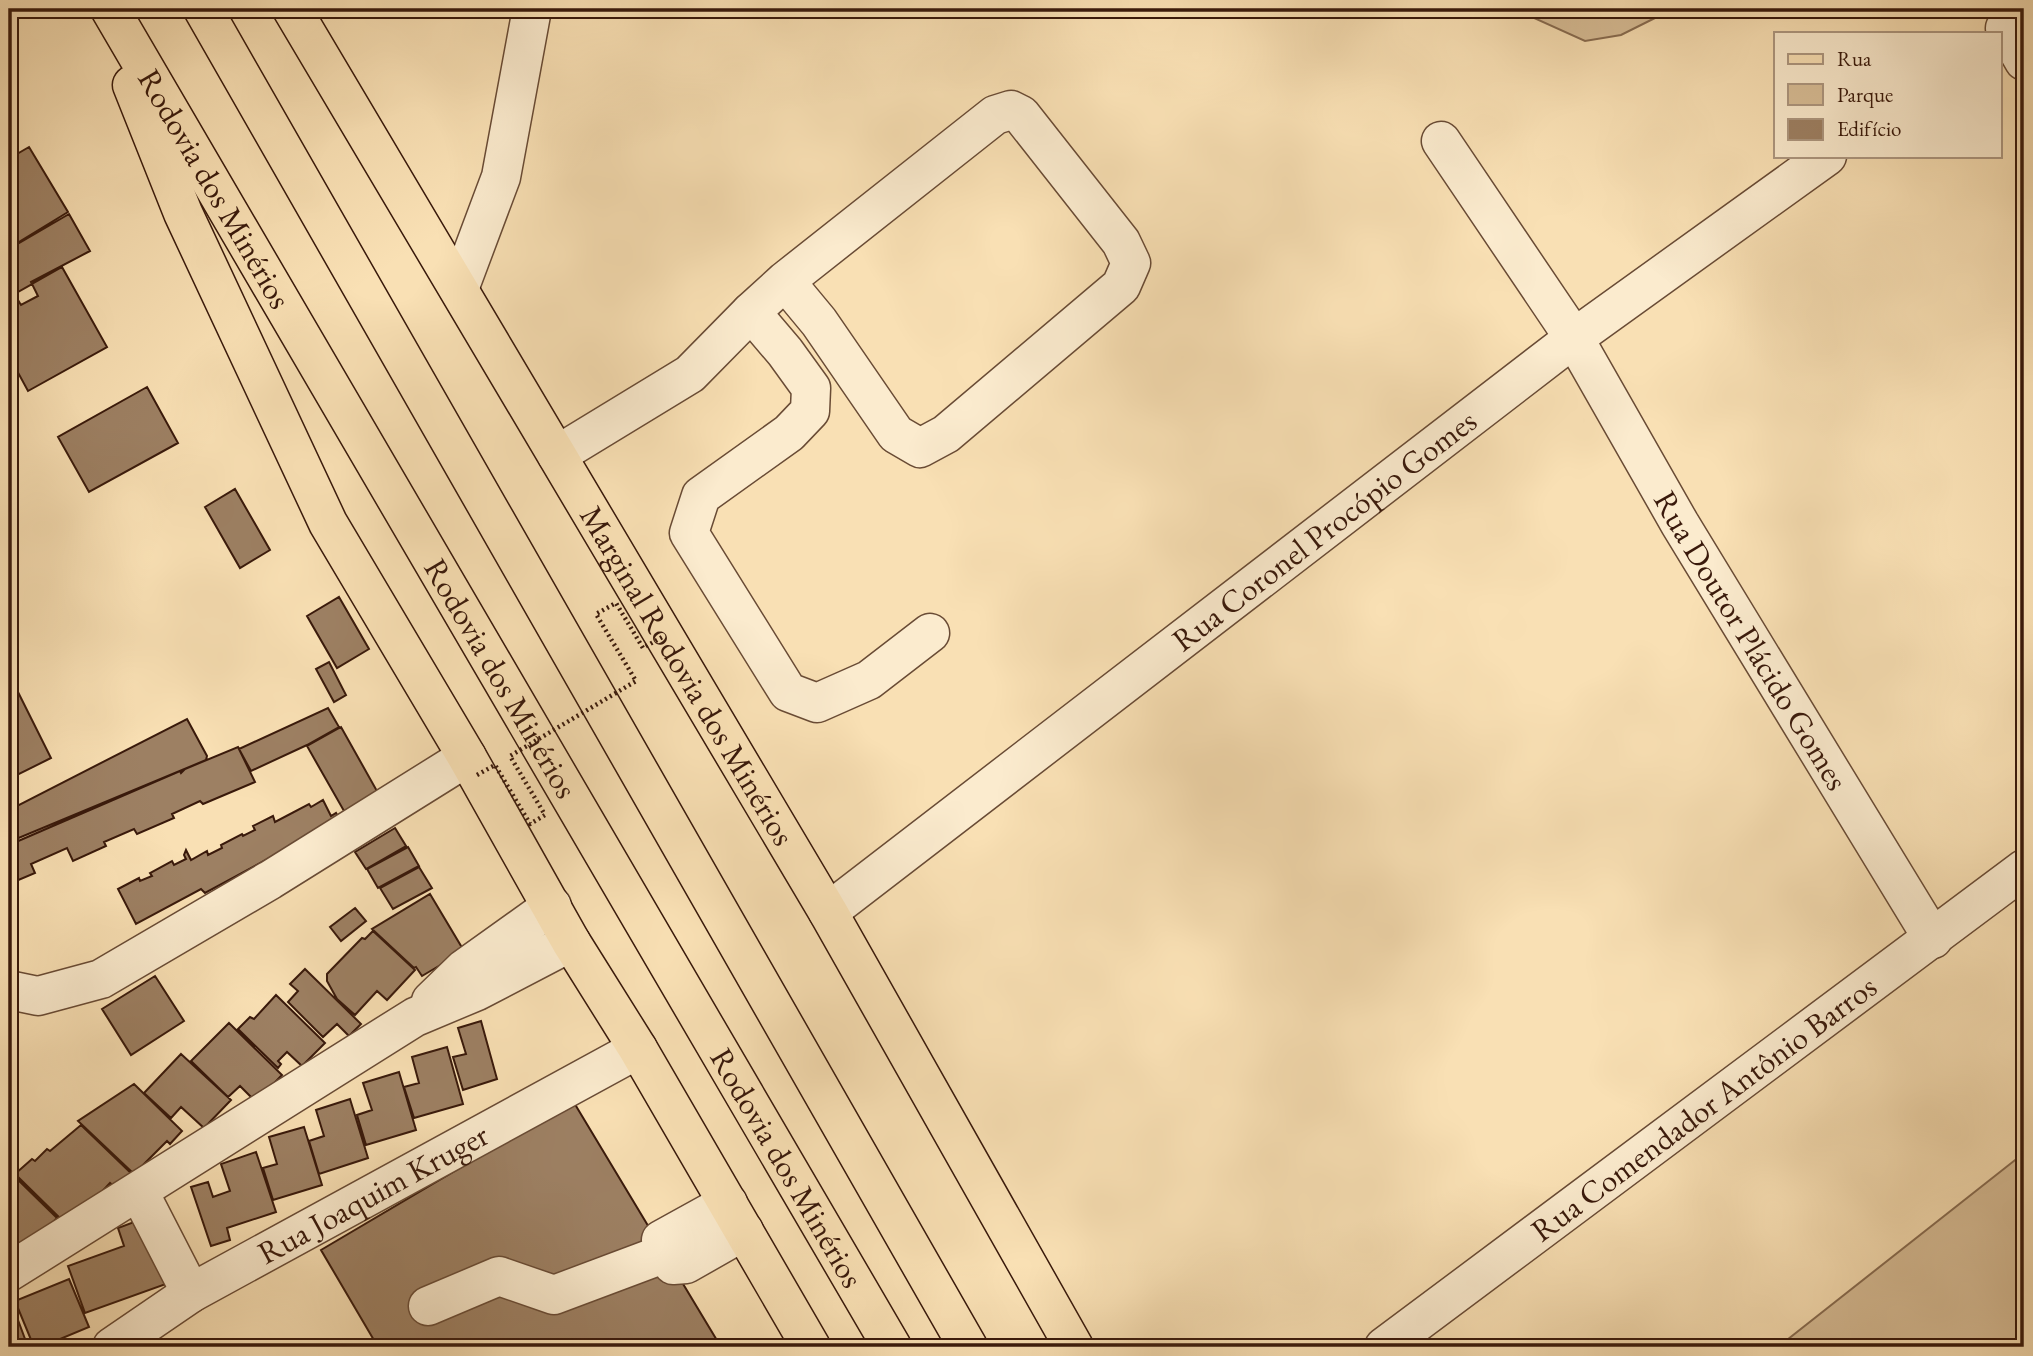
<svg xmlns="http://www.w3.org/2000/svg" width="2033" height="1356" font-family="'EB Garamond',serif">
	<rect width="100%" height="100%" fill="#f9e0b4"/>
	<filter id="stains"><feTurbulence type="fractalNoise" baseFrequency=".00286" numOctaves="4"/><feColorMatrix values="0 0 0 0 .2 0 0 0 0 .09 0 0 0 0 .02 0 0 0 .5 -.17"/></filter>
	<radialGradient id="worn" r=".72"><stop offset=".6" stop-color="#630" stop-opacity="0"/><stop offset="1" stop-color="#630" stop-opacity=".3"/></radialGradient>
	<path fill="#d8be97" stroke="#886c51" stroke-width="2" d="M1527 9H1673L1621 35 1585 41 1534 18Z
		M2024 1153V1347H1778Z"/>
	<path fill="#9d8063" stroke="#39190b" stroke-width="2" d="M29 147 68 212 9 248V157L10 158Z
		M69 214 90 251 31 282 32 284 9 297V249Z
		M62 267 107 347 28 391 9 356V298L15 295 21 305 38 296 32 284Z
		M147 387 178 443 89 492 58 437Z
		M235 489 270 550 240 568 205 507Z
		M339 597 369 649 337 668 307 616Z
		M329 662 346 695 334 702 316 669Z
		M9 674 51 758 9 779Z
		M328 708 339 727 307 745 251 771 239 749Z
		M187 719 207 756 206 760 9 842V810Z
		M341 727 382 800 348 818 307 746Z
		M238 747 255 782 203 804 200 801 172 814 174 818 137 834 134 829 104 842 106 846 73 861 67 848 31 864 35 873 9 884V845L180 771 181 773 185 769Z
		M323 800 331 816 336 813 340 820 205 893 201 889 136 924 118 889 139 878 140 881 152 876 150 873 172 861 174 865 186 859 184 855 186 850 191 860 207 851 208 855 222 848 221 845 242 834 243 836 255 830 253 826 273 816 275 822 309 804 311 807Z
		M395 828 406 846 366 869 355 852Z
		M408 847 419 866 378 888 367 869Z
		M419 867 432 888 393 909 380 888Z
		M430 894 464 951 422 976 416 967 414 968 372 929Z
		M355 908 366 921 341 941 330 927Z
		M373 931 415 970 387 1000 377 991 355 1015 337 999 327 981V974L362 938 365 939Z
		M305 969 361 1024 349 1036 337 1024 323 1037 288 1002 298 991 290 984Z
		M155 976 184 1021 131 1055 102 1009Z
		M276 995 325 1043 302 1066 287 1052 278 1061 281 1064 278 1068 238 1029 250 1017 254 1019Z
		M481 1021 497 1079 463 1090 453 1057 466 1054 458 1028Z
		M229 1023 282 1075 256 1102 240 1086 228 1097 191 1061Z
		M447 1047 463 1104 414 1118 404 1087 419 1083 412 1057Z
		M181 1054 231 1100 204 1128 181 1107 171 1118 144 1093Z
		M399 1072 416 1130 366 1145 357 1115 372 1110 363 1083Z
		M134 1084 182 1131 170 1144 167 1141 134 1174 78 1121Z
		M350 1099 368 1158 319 1174 309 1141 324 1136 316 1110Z
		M573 1101 721 1347H378L321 1250Z
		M81 1125 135 1177 120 1192 110 1183 69 1227 15 1174 32 1159 35 1161 47 1149 50 1151Z
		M304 1127 322 1185 273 1200 263 1168 277 1164 269 1137Z
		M256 1152 276 1212 227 1228 230 1240 211 1246 191 1187 208 1182 213 1197 230 1191 221 1164Z
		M11 1173 57 1218 14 1263 9 1258V1175Z
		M142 1219 166 1284 85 1313 68 1266 124 1246 118 1228Z
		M69 1279 89 1327 41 1347H34L15 1301Z
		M15 1312 28 1347H9V1315Z"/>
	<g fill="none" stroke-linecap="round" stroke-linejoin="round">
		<defs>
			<g id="minor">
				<path d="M2005 28 2024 61"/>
				<path id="s1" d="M1441 141 1574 338 1680 524 1933 939"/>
				<path d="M459 289 501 177 532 9"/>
				<path d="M751 312 785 281 819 322 896 434 920 448 946 434 1121 286 1131 263 1121 242 1021 115 1011 110 995 115 785 281"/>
				<path d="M557 455 690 374 751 312 785 352 811 388 810 411 789 433 701 496 689 533 788 692 817 703 869 680 930 633"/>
				<path id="s2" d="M828 912 1574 338 1827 156"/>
				<path d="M9 990 38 996 101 979 270 880 467 757"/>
				<path d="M431 1001 464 969 552 906"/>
				<path d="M139 1192 191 1293"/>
				<path d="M728 1203 661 1240 673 1265 686 1264 744 1231"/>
				<path d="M9 1272 415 1017 477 991 571 942"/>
				<path d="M428 1306 499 1276 554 1295 666 1253"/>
				<path id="s3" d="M112 1347 191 1293 638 1049"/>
				<path id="s4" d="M1384 1347 2024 869"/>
			</g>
			<g id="major">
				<path id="s5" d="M110 9 892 1347"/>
				<path d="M203 9 968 1347"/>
				<path id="s6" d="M292 9 828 912 1074 1347"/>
				<path d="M132 85 183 213 328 523 467 757 571 942 638 1049 811 1347"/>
			</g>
		</defs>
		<use href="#minor" stroke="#694b35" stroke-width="41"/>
		<use href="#major" stroke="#39190b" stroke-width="41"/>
		<use href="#minor" stroke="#fbebce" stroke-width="38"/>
		<use href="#major" stroke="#f9e0b4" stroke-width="38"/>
		<path stroke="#39190b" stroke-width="4.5" stroke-dasharray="2 3.5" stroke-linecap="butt" d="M477 775 495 765 530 824 545 815 510 756 636 681 596 614 616 603 643 648 664 636"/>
	</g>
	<g text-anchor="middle" stroke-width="7" stroke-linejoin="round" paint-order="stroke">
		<g font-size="32" fill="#39190b" stroke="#fbebce">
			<text dy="11" stroke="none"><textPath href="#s5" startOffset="208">Rodovia dos Minérios</textPath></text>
			<text dy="11" stroke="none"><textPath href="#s2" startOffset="626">Rua Coronel Procópio Gomes</textPath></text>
			<text dy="11" stroke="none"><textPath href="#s1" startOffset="588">Rua Doutor Plácido Gomes</textPath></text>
			<text dy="11" stroke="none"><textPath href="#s6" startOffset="775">Marginal Rodovia dos Minérios</textPath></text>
			<text dy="11" stroke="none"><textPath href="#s5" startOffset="775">Rodovia dos Minérios</textPath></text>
			<text dy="11" stroke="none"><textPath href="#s4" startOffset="399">Rua Comendador Antônio Barros</textPath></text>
			<text dy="11" stroke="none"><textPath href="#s5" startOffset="1342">Rodovia dos Minérios</textPath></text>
			<text dy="11" stroke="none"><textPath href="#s3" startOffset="303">Rua Joaquim Kruger</textPath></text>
		</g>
	</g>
	<rect width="2033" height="1356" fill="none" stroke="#f9e0b4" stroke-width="35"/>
	<rect x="10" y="10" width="2012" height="1335" fill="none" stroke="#39190b" stroke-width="3.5"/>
	<rect x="18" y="18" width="1998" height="1321" fill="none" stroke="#39190b" stroke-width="2"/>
	<rect x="1774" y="32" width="228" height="126" fill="#fbebce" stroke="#ad9780" stroke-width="2"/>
	<rect x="1788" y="54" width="35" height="10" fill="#f9e0b4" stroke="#ad9780" stroke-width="2"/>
	<text x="1837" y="66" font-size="21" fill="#39190b">Rua</text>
	<rect x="1788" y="84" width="35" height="21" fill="#d8be97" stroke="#ad9780" stroke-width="2"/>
	<text x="1837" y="102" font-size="21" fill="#39190b">Parque</text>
	<rect x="1788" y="119" width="35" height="21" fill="#9d8063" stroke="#ad9780" stroke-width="2"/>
	<text x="1837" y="136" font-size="21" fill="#39190b">Edifício</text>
	<rect width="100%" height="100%" filter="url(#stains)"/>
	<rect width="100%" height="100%" fill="url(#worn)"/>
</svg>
